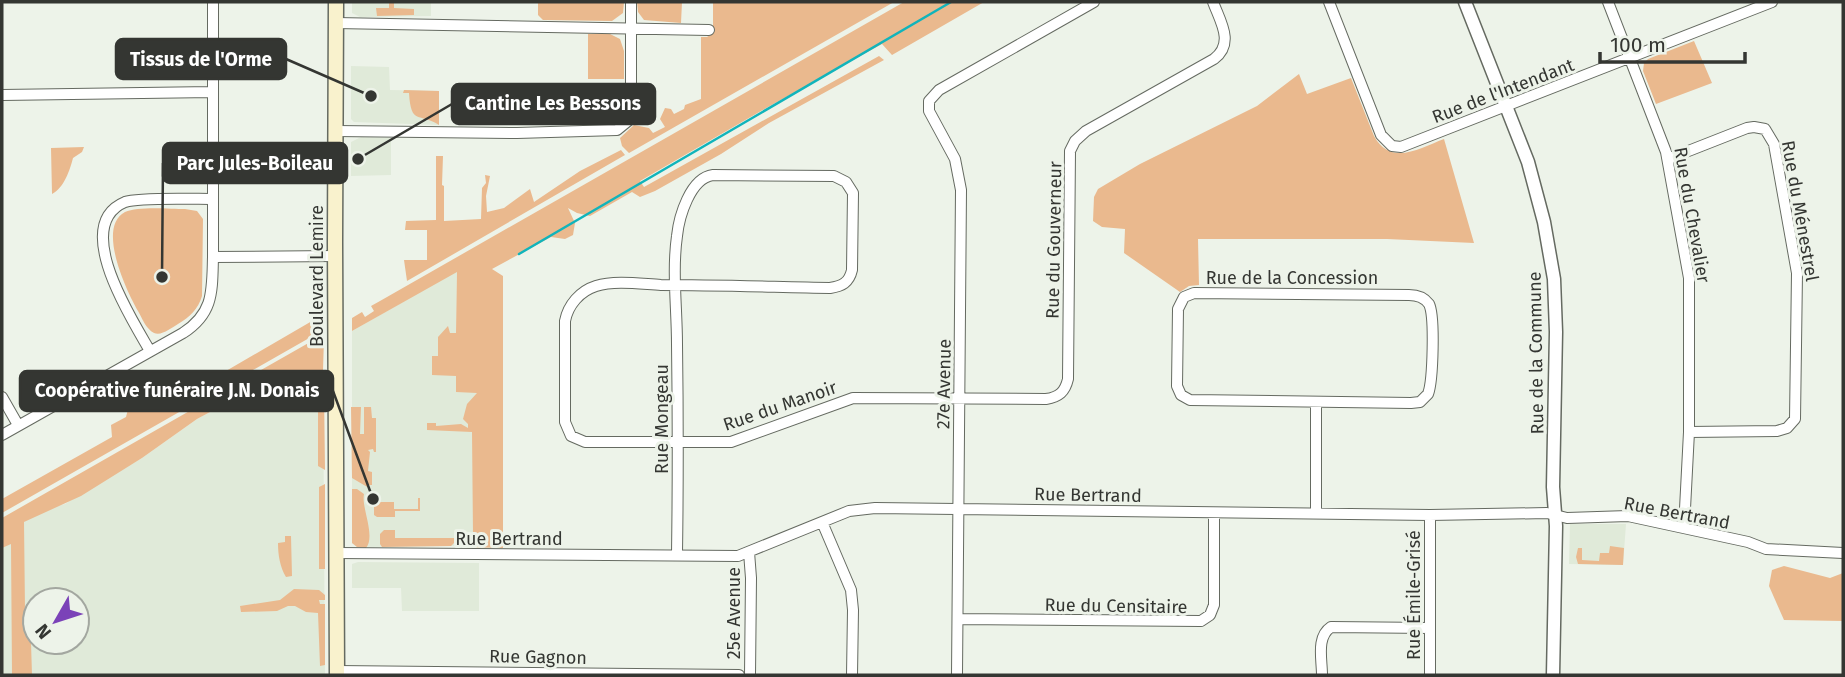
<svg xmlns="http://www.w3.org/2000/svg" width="1845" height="677" font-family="'Fira Sans',sans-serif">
	<rect width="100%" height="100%" fill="#edf3e9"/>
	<path fill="#e0ead9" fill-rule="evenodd" d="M352 2H431V16L360 17 352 13Z
		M351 66 389 67 390 90 439 91V125L354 122 351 119Z
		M361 137 391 138V175L351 176V142Z
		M457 271 456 390 503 392V548L451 546 357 547 352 543V331Z
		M323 370 325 675H2V533L50 508 65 504 142 458 197 419 270 380 276 383 295 375ZM35 600H77V642H35Z
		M1570 524H1626L1623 565 1569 564Z
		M358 562 479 563V611H402L401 588H352V564Z"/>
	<path fill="#eab98e" d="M389 2H394V8L414 9V15L377 16 376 8H389Z
		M538 2H624L623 13 612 21 543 20 538 15Z
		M637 2H682L681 23 644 20 638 12Z
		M713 2H894L629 153 622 146 620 138 634 125 649 128 653 133 665 127 660 119 665 108 671 109 674 114 684 109 685 105 701 99V37H707L713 33Z
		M904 2H984L892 55 882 44 768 107 640 181 644 187 879 56 884 60 769 123 721 154 655 191 640 197 632 192 590 216 577 213 568 208 575 223 573 235 565 239 551 237 492 269 503 276V548L464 547V535H473L472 432 427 430V423H436V426L461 424 468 428V424L463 419 467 404 477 393 456 392V376L432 375V356H438V337L448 326 450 333H456L457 272 352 331V318L362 312 365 317 374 311 371 306 380 301Z
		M588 34H610L620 39 624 51V79H588Z
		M1694 41 1712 83 1656 104 1643 71 1644 63 1648 59Z
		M1299 74 1307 94 1351 78 1374 136C1391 167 1420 148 1444 139L1474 243 1387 239H1198L1199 285 1189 286 1180 292 1124 253 1125 229 1102 227 1093 221 1094 197 1098 189 1140 164 1257 106Z
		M404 90 439 91V125C419 112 411 126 409 93H403Z
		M84 147 82 152 73 158C70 170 64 188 52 194L51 148Z
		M621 150 625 155 407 281 404 260H427V230H405L406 221 436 220V156H443L442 185 444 186V221L481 219 482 188 486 183 485 175 490 176 486 196 487 212 504 208 530 189 534 202 580 171Z
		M185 209 197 211 203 219 202 296C198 309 190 317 178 324 171 328 162 336 154 333 146 329 142 318 138 311 127 292 96 227 125 212 138 206 170 209 185 209Z
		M324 314V328L318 333 2 513V499L112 437 111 425 126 417 129 405 134 401 141 411 161 400 158 392 163 389 171 403Z
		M319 337 324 338 323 370 295 375 275 383 270 380 197 419 142 458 81 496 24 522 25 610H30L32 675H12L11 544 2 548V518Z
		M312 390H324L325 470 318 466V393H312Z
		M351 407H361L360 434H364V407H371L372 418H376V452H374L373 449 368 450 370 452 368 471 372 472V485H369V488L352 478Z
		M325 484V569H319V487Z
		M352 489H357L364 494C361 507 376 536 366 548L357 547 352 543Z
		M418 498H420V511H395V517H377L374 515V502H394V509H418Z
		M384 530H395V538H454V543L451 546 382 547 380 544V534Z
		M285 536H291L292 576 286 577C280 567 278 555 278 543L285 542Z
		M1610 546 1624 548 1623 565 1578 564 1576 557 1578 548H1582V560L1599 561 1600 553H1609Z
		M1784 566 1830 578 1843 573V621L1784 620 1769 586 1772 570Z
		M294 589 319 590 325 595V600H319L320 604H325V665L320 666 318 613 306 612 295 606H288L277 611 241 612 240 606 280 600Z"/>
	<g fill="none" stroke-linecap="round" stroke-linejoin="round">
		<path stroke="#11b4bb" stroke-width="2.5" d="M519 254 951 2"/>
		<defs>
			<path id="minor" d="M1329 2 1381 135 1392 146 1401 147 1772 2
				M1608 2 1666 152 1689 278V432L1684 528
				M336 23 709 30
				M2 95 212 92
				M336 131 517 133 617 130 628 121 631 109V2
				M1668 159 1747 128 1754 127 1765 129 1774 144 1797 273 1795 419 1787 428 1777 431 1689 432
				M213 257 335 256
				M1194 293 1409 295C1417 295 1424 297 1429 304 1435 316 1433 381 1428 394L1420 402 1411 403 1190 400 1181 395 1177 386 1178 309 1184 297Z
				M150 351C133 321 70 225 125 202 139 197 194 199 212 199
				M2 397 18 425
				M1316 402V512
				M2 435 183 333C214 313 212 291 213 257V2
				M1430 515V675
				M822 522 851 590 853 610 852 675
				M749 552 751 578 750 675
				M337 553 738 556 849 511 875 508 1430 515 1547 513 1567 518 1628 516 1748 542 1766 549 1843 553
				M677 554C678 484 678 414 677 344 677 309 672 271 677 236 679 217 690 178 713 175L834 176 846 182 853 193 852 270C849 283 842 286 830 288 774 287 717 285 661 285 641 284 615 280 596 286 580 291 568 305 565 321V422L571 436 585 442H731L853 398 1046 399C1059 397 1065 392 1068 379L1070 151 1075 141 1086 131 1214 59C1235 43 1220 21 1213 2
				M958 619 1201 621 1210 615 1214 605V513
				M337 671 739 675
				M957 675 961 190 955 159 929 111V101L939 90 1094 2
				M1322 675C1322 659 1316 637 1331 627L1430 628"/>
			<path id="tertiary" d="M1465 2 1528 162 1544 222 1554 279 1556 332 1553 487 1556 526 1553 675"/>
			<path id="secondary" d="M336 2 335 242 337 675"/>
		</defs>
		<use href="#minor" stroke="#656a61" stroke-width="12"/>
		<use href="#tertiary" stroke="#656a61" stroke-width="15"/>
		<use href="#secondary" stroke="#656a61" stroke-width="17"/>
		<use href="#minor" stroke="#fff" stroke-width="10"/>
		<use href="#tertiary" stroke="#fff" stroke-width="12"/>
		<use href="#secondary" stroke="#f9f2cd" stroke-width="14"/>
	</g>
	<g text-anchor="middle" stroke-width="6" stroke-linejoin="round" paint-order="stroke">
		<g font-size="18" fill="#343632" stroke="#edf3e9">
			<text transform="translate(1503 91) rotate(-21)" y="6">Rue de l'Intendant</text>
			<text transform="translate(1800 211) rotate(80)" y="6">Rue du Ménestrel</text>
			<text transform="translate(1692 215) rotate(80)" y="6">Rue du Chevalier</text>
			<text transform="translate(1054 240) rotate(-89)" y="6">Rue du Gouverneur</text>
			<text transform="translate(317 276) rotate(-90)" y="6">Boulevard Lemire</text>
			<text x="1292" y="284">Rue de la Concession</text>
			<text transform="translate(1536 353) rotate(-91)" y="6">Rue de la Commune</text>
			<text transform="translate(944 384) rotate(-89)" y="6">27e Avenue</text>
			<text transform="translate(780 406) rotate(-19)" y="6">Rue du Manoir</text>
			<text transform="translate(662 419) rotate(-90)" y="6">Rue Mongeau</text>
			<text transform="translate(1088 495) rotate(1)" y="6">Rue Bertrand</text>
			<text transform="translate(1677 513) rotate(11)" y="6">Rue Bertrand</text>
			<text x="509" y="545">Rue Bertrand</text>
			<text transform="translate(1414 595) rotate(-90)" y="6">Rue Émile-Grisé</text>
			<text transform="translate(1116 606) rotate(1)" y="6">Rue du Censitaire</text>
			<text transform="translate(734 613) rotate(-90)" y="6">25e Avenue</text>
			<text transform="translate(538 657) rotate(1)" y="6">Rue Gagnon</text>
		</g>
	</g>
	<path fill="none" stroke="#343632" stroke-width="2.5" d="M371 96L286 59M358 159L452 104M162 277L163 163M373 499L333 391"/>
	<g fill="#343632" stroke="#edf3e9" stroke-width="2.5">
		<circle cx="371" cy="96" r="7"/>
		<circle cx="358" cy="159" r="7"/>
		<circle cx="162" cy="277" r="7"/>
		<circle cx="373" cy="499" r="7"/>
	</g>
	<g fill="#343632" stroke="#343632" stroke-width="2.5">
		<rect x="116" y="39" width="170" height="40" rx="7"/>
		<rect x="452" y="84" width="203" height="40" rx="7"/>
		<rect x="163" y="143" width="184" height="40" rx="7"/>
		<rect x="20" y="371" width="313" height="40" rx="7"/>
	</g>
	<g font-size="19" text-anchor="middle" font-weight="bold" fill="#fff">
		<text x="201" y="66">Tissus de l'Orme</text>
		<text x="553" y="110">Cantine Les Bessons</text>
		<text x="255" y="170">Parc Jules-Boileau</text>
		<text x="177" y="397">Coopérative funéraire J.N. Donais</text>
	</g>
	<rect width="1845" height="677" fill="none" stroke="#343632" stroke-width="7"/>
	<g transform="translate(56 621) rotate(231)"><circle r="33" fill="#edf3e9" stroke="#a3a7a0" stroke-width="2"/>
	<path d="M0-5L12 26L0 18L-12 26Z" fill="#7b42b8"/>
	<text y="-10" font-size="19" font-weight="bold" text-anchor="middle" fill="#343632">N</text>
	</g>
	<path d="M1600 52v10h145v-10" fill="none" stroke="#343632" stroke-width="3.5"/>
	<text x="1610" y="52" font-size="21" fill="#343632" stroke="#edf3e9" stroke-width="5" paint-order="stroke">100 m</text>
</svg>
